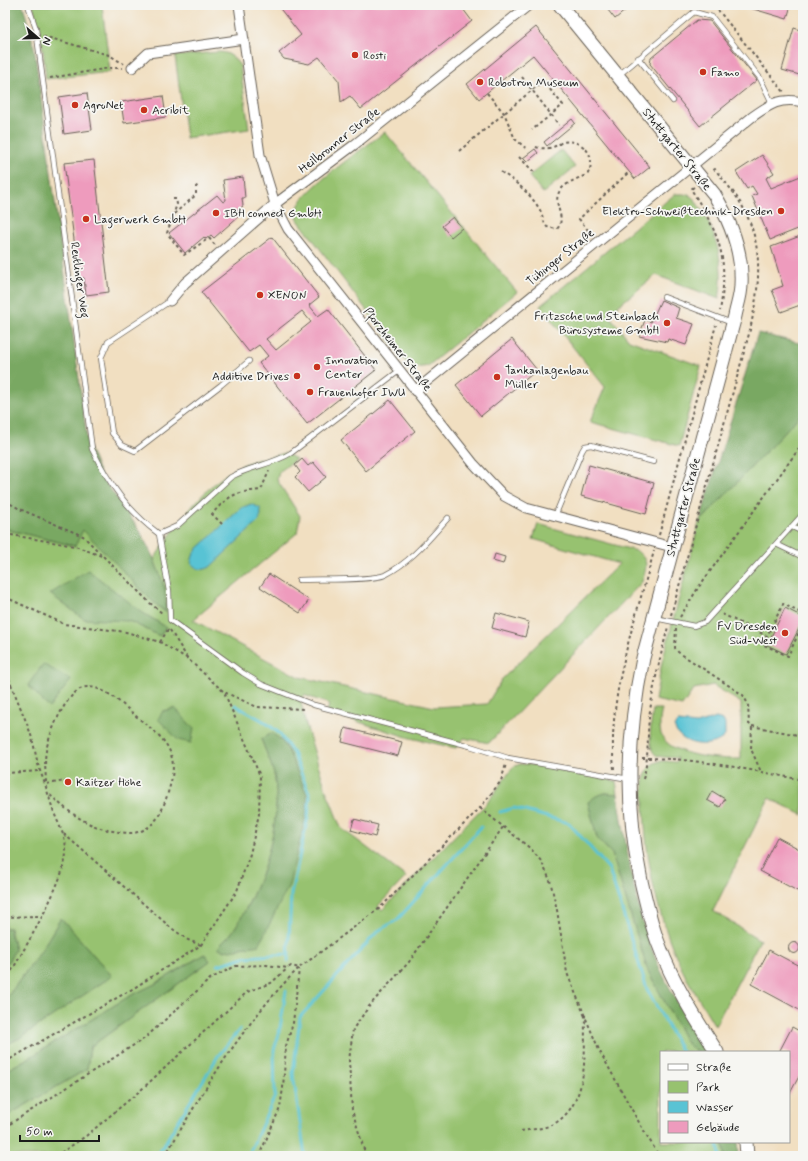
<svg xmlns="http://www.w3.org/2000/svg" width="808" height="1161" font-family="Mynerve,sans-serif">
	<rect width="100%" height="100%" fill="#f6f6f2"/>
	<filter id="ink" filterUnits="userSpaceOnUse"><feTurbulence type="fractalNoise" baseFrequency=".025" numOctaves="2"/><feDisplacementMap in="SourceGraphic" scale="8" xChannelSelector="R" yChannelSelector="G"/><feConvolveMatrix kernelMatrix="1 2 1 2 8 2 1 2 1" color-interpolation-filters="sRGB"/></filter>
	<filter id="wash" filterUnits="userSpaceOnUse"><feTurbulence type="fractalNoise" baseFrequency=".012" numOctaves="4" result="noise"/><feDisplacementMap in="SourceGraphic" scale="16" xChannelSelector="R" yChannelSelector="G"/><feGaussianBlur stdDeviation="0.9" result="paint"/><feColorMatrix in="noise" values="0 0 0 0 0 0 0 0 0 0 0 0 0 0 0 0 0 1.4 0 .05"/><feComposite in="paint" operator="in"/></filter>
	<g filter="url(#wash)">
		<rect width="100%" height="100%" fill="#f1dfc1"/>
		<path fill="#97c26f" stroke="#5a6f46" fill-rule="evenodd" d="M33 5H102L110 72 46 79 43 49Z
			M218 52C229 52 234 57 240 66L249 129 186 138 175 56Z
			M385 132 517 292 428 366C418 368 414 368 406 362L298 220C297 215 296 210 299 205 308 186 365 147 385 132Z
			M561 150 575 167 543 193 529 176Z
			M675 194C681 194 688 193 693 198 696 200 698 205 700 208 718 234 725 269 719 299L656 275 608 314 629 340 701 366 679 446 590 422 605 387 540 306Z
			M803 412V815L769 798 713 911 760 940 715 1026C706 1010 696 995 687 979 659 926 645 863 644 803 643 792 642 771 653 764 660 759 670 762 677 762L678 758C672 757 661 758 656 755 646 749 652 719 653 709H662C660 718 659 726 661 734 669 757 721 759 741 759V703L713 685 694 689 682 706 655 700 662 662 699 523Z
			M285 453 296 459 279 472 277 480 300 516 297 533 193 620 299 677 434 707 487 704 502 679 619 564 533 539 538 524 637 551C650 562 646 567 642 582L489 743 464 738 456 748 410 738 327 712 329 704 304 695 301 702 305 722 325 787 341 828 406 877 378 906 382 910 487 803 513 767 520 764 534 765 616 781 618 794 605 793 588 802 597 838 612 854 648 971 688 1045 698 1052H661V1142H723L725 1156H358L357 1154 339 1156H5V1117L87 1069 90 1047 210 961 204 954 155 984 128 997 34 1055 5 1071V1045L18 1039 112 976 61 918 39 954 5 1000V967L15 950 10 928H5V529L75 546 83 529 151 600 165 612V589L154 559C176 526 203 486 238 467 250 460 271 457 285 453ZM143 613 166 627 160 636 129 621ZM261 739 282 741 289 752 307 795 224 951 218 947C223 942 229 937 233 931 260 889 284 824 274 774 271 762 265 750 261 739Z"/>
		<path fill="#79a862" stroke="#4a623f" d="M5 5H23L34 47 88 446 101 476 140 531 154 559 165 589 166 612 151 600 83 530 75 546 5 529Z
			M758 333 803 344V412L699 523Z
			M88 570 143 613 166 627 160 636 129 621 84 619 50 594Z
			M43 664 71 680 49 708 28 685Z
			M175 708 194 729 191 743 178 740 158 719 163 711Z
			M272 733 282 741 289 752 307 795V811L289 885 259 945 224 951 218 947C223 942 229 937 233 931 260 890 284 824 274 774 271 762 265 750 261 739Z
			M605 793 618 794C628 856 636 924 666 981 678 1005 694 1028 707 1052H698L688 1045 648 971 612 854 597 838 588 802 596 796Z
			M61 918 112 976 18 1039 5 1045V1000L39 954Z
			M5 928H9L15 950 5 967Z
			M205 954 210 961 90 1047 87 1069 5 1117V1071L34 1055 128 997 155 984Z
			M723 1142H738L739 1156H725Z"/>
		<path fill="#59c3d4" stroke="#3a7078" d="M251 504 260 508 261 514 259 521 210 567C203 571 197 570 191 563L194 552 241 508Z
			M716 718 723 720 725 724V736C712 750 679 746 674 726L678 722 697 724Z"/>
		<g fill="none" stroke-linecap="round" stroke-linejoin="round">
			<path stroke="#59c3d4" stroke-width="3" d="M235 705 265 722 279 733 293 753 310 795 308 817 291 894 288 961
				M500 812 514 808 569 823 609 869 647 989 682 1052
				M218 965 244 957 289 954
				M718 1142 720 1156
				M157 1156 218 1056 240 1029
				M248 1156 275 1096 274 1050 279 1034 286 991
				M305 1156 293 1074 300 1017 378 931 397 920 481 827"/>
		</g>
		<g id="blocks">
			<path fill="#ee9bbd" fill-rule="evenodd" d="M277 5H460L472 21 361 109 350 96 341 102 339 81 319 57 309 64 284 59 279 53 301 35Z
				M604 5H632L615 19Z
				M740 5H791L787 19Z
				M697 20 710 21 757 80 700 126 650 64 651 58Z
				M536 27 650 167 635 179 533 55 479 99 467 84Z
				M794 28 803 31V76L782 70Z
				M87 93 92 130 64 134 59 97Z
				M163 96 166 117 124 123 121 102Z
				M572 119 575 123 547 146 544 142Z
				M535 149 538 153 527 162 523 158Z
				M762 155 774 173 766 178 771 188 803 175V227L770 240 752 196 757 194 752 186 747 189 736 172Z
				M94 160 109 292 86 295 84 278H79L64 163Z
				M243 177 245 198H242L243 206 237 211 240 215 214 238 211 235 206 239 204 237 185 253 169 233 217 195 223 202 226 200 223 180Z
				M453 217 462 228 451 237 442 226Z
				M803 235V304L781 312 772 290 783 286 771 247Z
				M272 237 319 297 309 305 318 316 328 309 376 370 307 424 259 363 268 356 259 345 249 352 201 292ZM302 311 311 322 276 350 266 339Z
				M661 300 679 308 676 318 694 324 686 345 668 339 667 342 639 336 645 320 651 322Z
				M512 339 537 370 481 416 456 385Z
				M390 400 415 431 366 471 341 440Z
				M302 459 308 466 313 462 326 477 308 492 295 477 300 472 295 465Z
				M589 465 654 483 646 514 581 496Z
				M495 554 505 557 503 564 493 561Z
				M269 574 309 600 300 613 260 587Z
				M785 608 803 617V621L786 654 767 645Z
				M496 613 529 622 525 637 492 628Z
				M345 728 402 742 398 756 342 742Z
				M712 791 725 799 720 807 707 800Z
				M354 819 378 825 375 837 351 830Z
				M777 837 803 851V894L760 871Z
				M788.5 948a5.5 5.5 0 1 1 11 0a5.5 5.5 0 1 1-11 0Z
				M769 950 803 968V1012L751 984Z
				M792 1027 803 1033V1069L789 1095V1052H779Z"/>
		</g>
	</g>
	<g filter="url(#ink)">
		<use href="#blocks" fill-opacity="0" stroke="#676056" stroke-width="1"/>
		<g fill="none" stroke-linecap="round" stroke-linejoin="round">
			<defs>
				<path id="service" d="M28 5 36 29 92 449C109 484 128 511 159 534L177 526 231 477C250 466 272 465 291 453L400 370
					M638 58 673 101
					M619 75 694 12 712 17 760 78 772 103
					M664 297 732 323
					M170 301 108 342 101 358 112 433 122 445 135 451 221 385 249 361
					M555 516 582 451 585 446 591 445 654 462
					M792 527 803 532
					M159 534 169 591 170 620 243 673 261 684 314 705 470 746 508 758 629 779
					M776 544 803 557
					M299 580C316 579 372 581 385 575 411 562 429 539 448 518
					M655 618 694 626 705 622 803 514"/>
				<path id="minor" d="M239 5 260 155 275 204 288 229 473 463 504 496 526 508 672 547
					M132 68 148 53 244 39
					M170 301 185 283 275 204 354 145 529 5
					M415 391 752 117C770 104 780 97 803 102"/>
				<path id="secondary" d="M560 5 714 194C731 222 743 252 741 285 741 295 737 306 735 316L643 658C627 735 625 804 641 881 646 902 651 925 659 945 673 983 695 1018 717 1052
					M746 1142 747 1156"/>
			</defs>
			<use href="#service" stroke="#676056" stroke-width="6"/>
			<use href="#minor" stroke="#676056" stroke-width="11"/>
			<use href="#secondary" stroke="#676056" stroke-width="15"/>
			<path stroke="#676056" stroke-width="2" stroke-dasharray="3 3" stroke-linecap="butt" d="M714 5 784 92
				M43 36 109 55 124 64
				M522 77 559 125
				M50 78 110 68H122
				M487 93 504 113 515 139 528 150
				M459 151 543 81 563 105 532 130
				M519 157 534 172
				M501 172C515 181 531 194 540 210 543 216 543 222 547 227L557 229C572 212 533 193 587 175 599 156 582 138 562 142 553 149 544 150 533 146
				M694 187 691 189C720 236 729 256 720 311
				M173 199H176L177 204 167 233 184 255 209 238
				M174 214 196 195V187L198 185
				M592 235 579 219 629 172
				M209 238 215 245
				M5 501 22 510 83 536 150 603 162 613
				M222 524 212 514C230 494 236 492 261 490L269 471
				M5 534 75 546 104 557
				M659 535 716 325
				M5 597 64 624 126 632 160 642 188 659 224 692
				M5 606 9 600
				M722 614 767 636 783 604 803 614
				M671 615 749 334C760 286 766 243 738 199 731 188 722 179 715 169L711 172
				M680 617 698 588 803 443
				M676 628 675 648 678 652 743 695 748 704 749 724 752 726 751 749 761 772
				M170 630 188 659
				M767 636 762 644 788 656 803 624
				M160 642 169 628
				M5 667C12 689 22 710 30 732 35 746 36 762 42 776 48 791 51 807 58 822 62 832 66 839 66 851 67 879 21 955 5 982
				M752 726 803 736
				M642 758C697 758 750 770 803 780
				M614 769C607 695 635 622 654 551
				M5 773 40 771
				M643 779C649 759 647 739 649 718 653 687 660 657 668 627
				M50 795C71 814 90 829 120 832 127 833 134 834 141 831 156 825 161 813 166 799 170 786 176 769 171 755 167 739 149 727 137 717 124 706 107 688 89 687 68 685 49 734 46 751 44 762 46 774 46 784L65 781
				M480 808 531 849 541 861 550 880 557 910 567 973 599 1050 637 1119 659 1156
				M64 834 170 927 188 940 201 945
				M5 917 42 916
				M5 1062 134 988 201 945 237 891 250 854 259 814 260 776 224 692 257 707 304 709
				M5 1127 145 1038 210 979 236 966 266 965 288 968 291 966 299 968 380 908 480 808 501 781 506 764
				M521 1131C533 1129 546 1129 557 1122 590 1099 584 1051 585 1015
				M56 1156 86 1136 142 1089 247 992 271 983 288 968
				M165 1156C204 1090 243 1023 299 968
				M259 1156 280 1108 283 1088 286 1046 293 1023 299 969
				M366 1156 352 1110 349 1061 353 1029 370 1005 409 962 503 827"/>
			<use href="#service" stroke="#fff" stroke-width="4.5"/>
			<use href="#minor" stroke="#fff" stroke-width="9"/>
			<use href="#secondary" stroke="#fff" stroke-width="13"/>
		</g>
	</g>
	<g fill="#c8321e" stroke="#f6f6f2" stroke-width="1.5">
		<circle cx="355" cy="55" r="4"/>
		<circle cx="703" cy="72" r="4"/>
		<circle cx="480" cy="82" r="4"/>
		<circle cx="75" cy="105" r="4"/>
		<circle cx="144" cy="110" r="4"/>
		<circle cx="781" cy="211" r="4"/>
		<circle cx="216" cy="213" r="4"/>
		<circle cx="86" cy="219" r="4"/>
		<circle cx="260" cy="295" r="4"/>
		<circle cx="667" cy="323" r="4"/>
		<circle cx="317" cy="367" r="4"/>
		<circle cx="297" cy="376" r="4"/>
		<circle cx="497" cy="377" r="4"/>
		<circle cx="310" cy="392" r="4"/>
		<circle cx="785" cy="633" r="4"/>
		<circle cx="68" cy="782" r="4"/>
	</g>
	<g text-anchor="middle" stroke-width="3.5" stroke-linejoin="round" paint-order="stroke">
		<g font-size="12" fill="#1c1c1c" stroke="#f6f6f2" text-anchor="start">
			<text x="363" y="59">Rosti</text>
			<text x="711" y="76">Famo</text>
			<text x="488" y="86">Robotron Museum</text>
			<text x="83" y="109">AgroNet</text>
			<text x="152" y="114">Acribit</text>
			<text x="773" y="215" text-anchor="end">Elektro-Schweißtechnik-Dresden</text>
			<text x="224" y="217">IBH connect GmbH</text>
			<text x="94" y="223">Lagerwerk GmbH</text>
			<text x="268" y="299">XENON</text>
			<text x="659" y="320" text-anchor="end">Fritzsche und Steinbach<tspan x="659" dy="14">Bürosysteme GmbH</tspan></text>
			<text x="325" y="364">Innovation<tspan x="325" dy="14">Center</tspan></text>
			<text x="505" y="374">Tankanlagenbau<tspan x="505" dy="14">Müller</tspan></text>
			<text x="289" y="380" text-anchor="end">Additive Drives</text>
			<text x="318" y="396">Frauenhofer IWU</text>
			<text x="777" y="630" text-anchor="end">FV Dresden<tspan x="777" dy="14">Süd-West</tspan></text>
			<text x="76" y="786">Kaitzer Höhe</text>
		</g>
		<g font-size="12" fill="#1c1c1c" stroke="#f6f6f2">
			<text transform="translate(339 140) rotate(-38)" y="4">Heilbronner Straße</text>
			<text transform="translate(677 149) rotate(51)" y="4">Stuttgarter Straße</text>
			<text transform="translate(560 257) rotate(-39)" y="4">Tübinger Straße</text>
			<text transform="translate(80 280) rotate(82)" y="4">Reutlinger Weg</text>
			<text transform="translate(398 349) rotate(52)" y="4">Pforzheimer Straße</text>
			<text transform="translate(683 507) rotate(-75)" y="4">Stuttgarter Straße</text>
		</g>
	</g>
	<rect width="808" height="1161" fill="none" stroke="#f6f6f2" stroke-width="20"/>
	<rect x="660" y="1051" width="130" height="92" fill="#f6f6f2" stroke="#9f9f9c"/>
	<rect x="668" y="1064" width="20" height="6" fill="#ffffff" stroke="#9f9f9c"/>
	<text x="696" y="1071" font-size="12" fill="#1c1c1c">Straße</text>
	<rect x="668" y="1081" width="20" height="12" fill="#97c26f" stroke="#9f9f9c"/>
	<text x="696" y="1091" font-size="12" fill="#1c1c1c">Park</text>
	<rect x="668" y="1101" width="20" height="12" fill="#59c3d4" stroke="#9f9f9c"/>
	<text x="696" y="1111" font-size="12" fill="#1c1c1c">Wasser</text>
	<rect x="668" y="1121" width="20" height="12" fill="#ee9bbd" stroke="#9f9f9c"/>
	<text x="696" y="1131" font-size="12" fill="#1c1c1c">Gebäude</text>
	<g transform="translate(38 38) rotate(110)" stroke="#f6f6f2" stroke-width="3" paint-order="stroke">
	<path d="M0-3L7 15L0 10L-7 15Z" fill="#1c1c1c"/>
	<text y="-6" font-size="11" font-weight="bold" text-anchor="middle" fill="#1c1c1c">N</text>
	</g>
	<path d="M20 1135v6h79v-6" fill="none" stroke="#1c1c1c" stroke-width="2"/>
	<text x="26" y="1135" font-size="12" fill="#1c1c1c" stroke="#f6f6f2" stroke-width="3" paint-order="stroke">50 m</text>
</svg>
